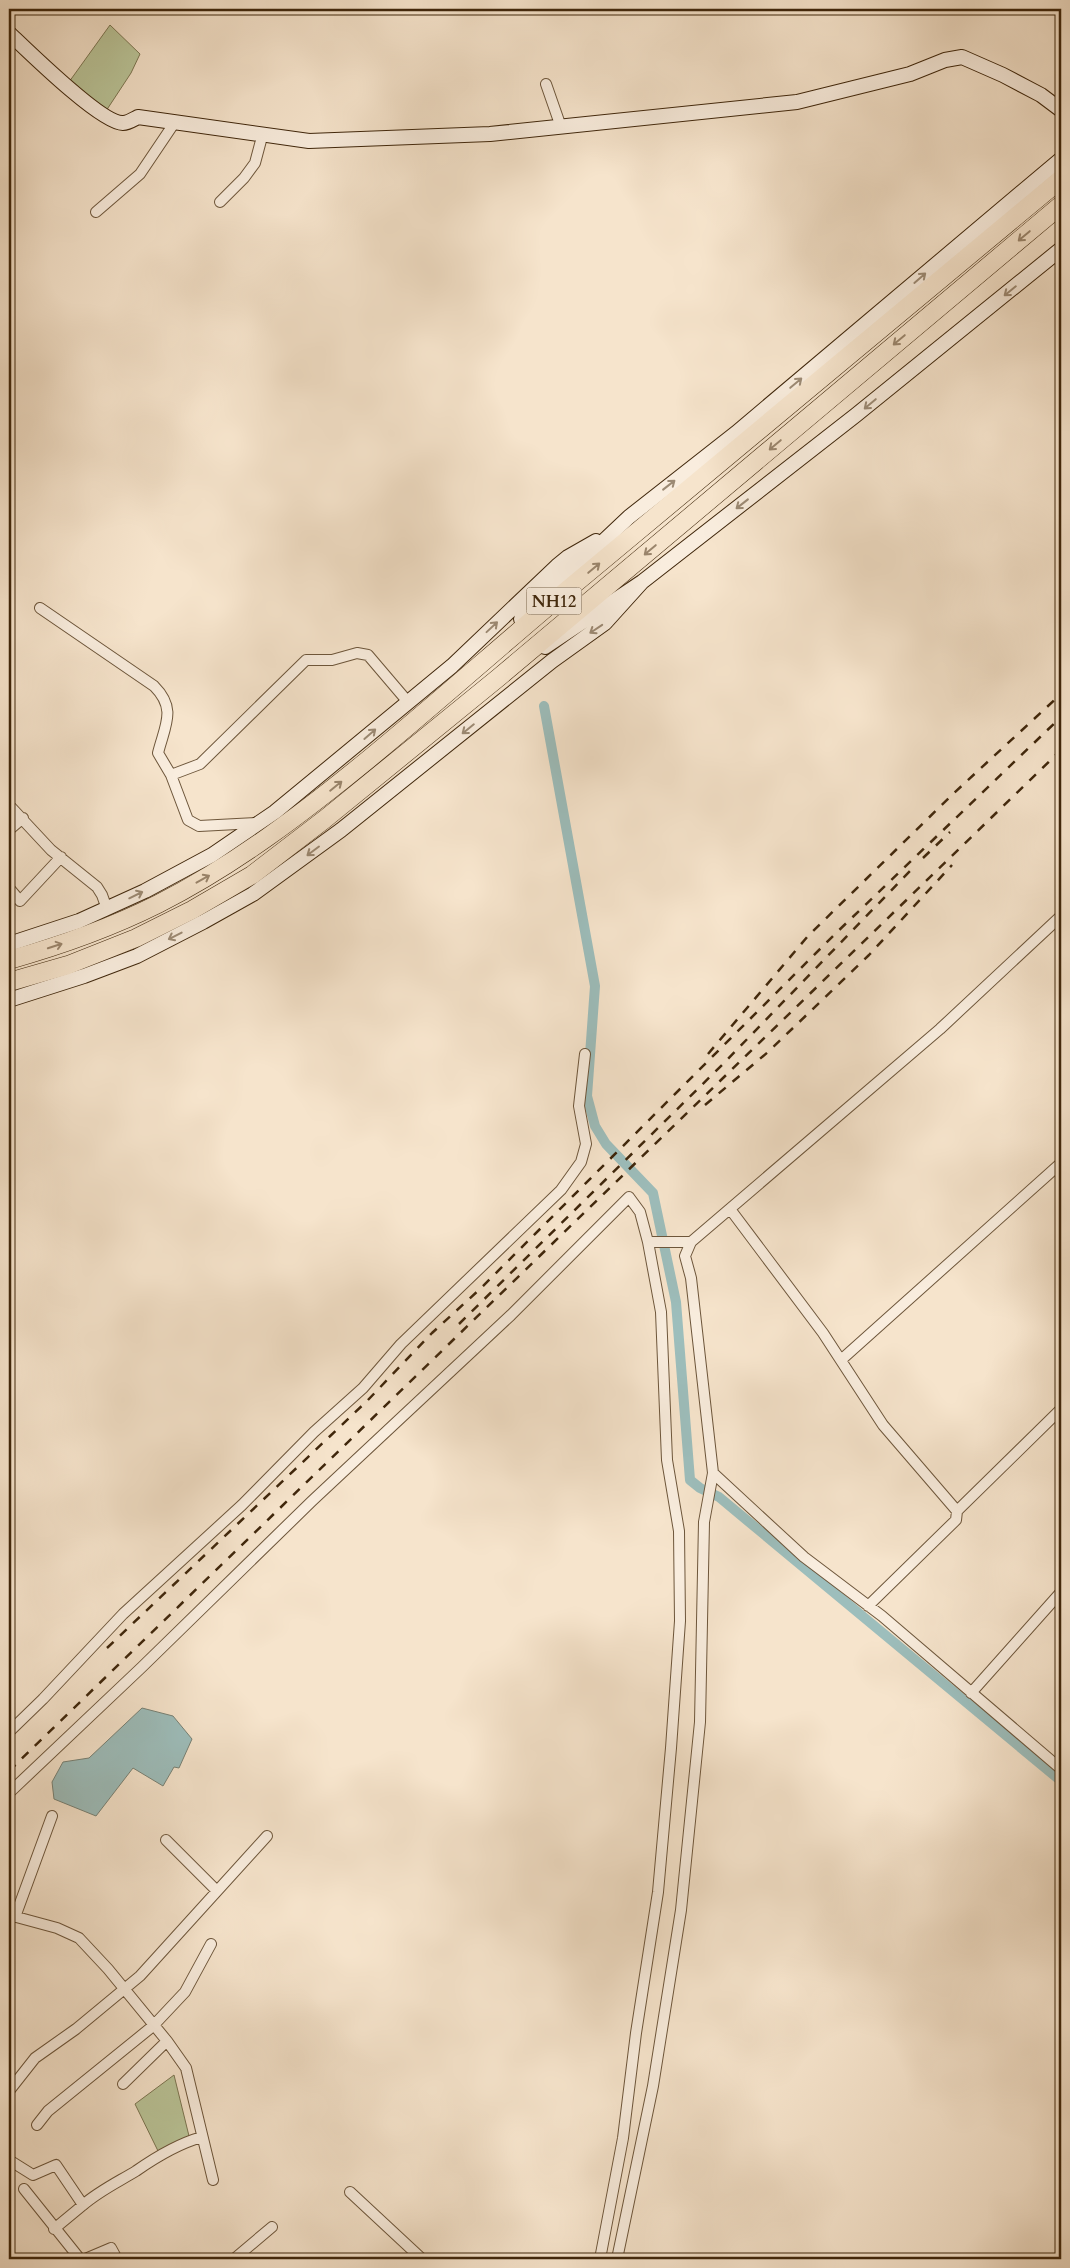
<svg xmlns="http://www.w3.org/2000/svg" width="1070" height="2268" font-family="Cardo,serif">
	<rect width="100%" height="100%" fill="#f6e4cc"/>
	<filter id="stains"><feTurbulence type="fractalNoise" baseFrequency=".004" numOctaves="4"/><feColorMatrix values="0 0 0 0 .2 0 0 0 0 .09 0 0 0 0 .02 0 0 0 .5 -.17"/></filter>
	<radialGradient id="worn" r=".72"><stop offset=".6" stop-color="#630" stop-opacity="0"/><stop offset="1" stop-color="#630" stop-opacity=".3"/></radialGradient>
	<path fill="#bac599" stroke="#7c7652" d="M110 25 140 54 131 73 106 111 69 82Z
		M174 2075 189 2136 159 2153 135 2104Z"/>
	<path fill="#9dbebc" stroke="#778175" d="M142 1708 173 1716 192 1739 179 1768 174 1767 163 1786 133 1768 96 1816 54 1799 52 1782 63 1762 89 1758Z"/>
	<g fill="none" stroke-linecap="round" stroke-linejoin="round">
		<path stroke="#9dbebc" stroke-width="10" d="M544 706 595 986 587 1096 595 1126 606 1144 653 1193 676 1302 690 1480 700 1488 719 1497 1061 1781"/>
		<defs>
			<path id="street" d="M546 84 561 127
				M220 202 244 178 255 163 263 133
				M96 212 140 174 175 122
				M40 608 154 686C177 709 165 725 158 753L171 775 188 820 199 826 256 823
				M171 775 200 764 306 660H332L357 653 368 655 408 702
				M9 805 51 850 97 887 102 895 107 909
				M9 830 23 818
				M9 888 20 901 61 857
				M730 1209 823 1333 883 1425 957 1511
				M648 1242H691
				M841 1360 1061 1163
				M713 1473 804 1557 882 1616 1061 1769
				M868 1606 956 1520 957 1511 1061 1409
				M971 1693 1061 1592
				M9 1732 43 1699 123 1614 242 1505 314 1432 363 1388 401 1344 561 1190 581 1162 586 1144 579 1106 585 1054
				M9 1793 142 1667 312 1501 511 1315 629 1197 640 1212 648 1242 661 1312 667 1460 679 1531 680 1621 671 1748 658 1892 636 2033 623 2138 600 2259
				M166 1840 217 1891
				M9 1915 57 1928 79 1938 108 1969 167 2041 186 2068 213 2180
				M15 1917 52 1816
				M123 2084 167 2041
				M9 2091 35 2058 76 2029 140 1976 267 1836
				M37 2125 48 2111 153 2026 185 1992 211 1944
				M9 2160 33 2175 56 2165 83 2205C99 2191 118 2182 136 2171 156 2157 177 2144 202 2137
				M24 2189 80 2259
				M350 2192 422 2259
				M54 2229 83 2205
				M85 2259 111 2248 117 2259
				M234 2259 272 2227
				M617 2259 653 2086 681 1910 700 1722 704 1522 713 1473 691 1278 685 1256 691 1242 940 1029 1061 916"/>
			<path id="secondary" d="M9 33C27 50 102 124 123 123 128 123 134 119 138 117L309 141 490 134 797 102 910 74 945 60 962 57 1003 75 1041 95 1061 110
				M521 619 629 517 736 433 1061 159
				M545 647 642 582 856 415 1061 249
				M9 944 79 921 145 891 212 855 275 812 452 666 557 566 568 557 596 541
				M9 1000 84 976 137 956 203 922 253 894 341 830 552 661 605 623 642 582"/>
			<path id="highway" d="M9 960C59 946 110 928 158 904 235 865 303 813 370 758 438 702 504 643 572 586 735 450 899 315 1061 179
				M9 982 68 965 136 938 192 910 252 875 325 819 498 678 1061 205"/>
		</defs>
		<use href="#street" stroke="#6d563b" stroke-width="12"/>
		<use href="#secondary" stroke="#3f260b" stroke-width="16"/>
		<use href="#highway" stroke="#3f260b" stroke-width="19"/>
		<use href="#street" stroke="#f9edde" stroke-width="10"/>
		<use href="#secondary" stroke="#f9edde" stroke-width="14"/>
		<use href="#highway" stroke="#f6e4cc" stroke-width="18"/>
		<path stroke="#3f260b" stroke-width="2.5" stroke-dasharray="9 9" stroke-linecap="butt" d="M923 858 950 832
			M708 1054 808 936 954 793 1061 694
			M705 1105 768 1052 869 955 952 865
			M459 1324 723 1064 911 870
			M107 1648 367 1401 432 1333 480 1289 835 934 1061 717
			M9 1771 1061 750"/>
	</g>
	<defs><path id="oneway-shaft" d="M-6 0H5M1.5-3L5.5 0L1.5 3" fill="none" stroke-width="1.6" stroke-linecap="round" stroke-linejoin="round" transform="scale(1.25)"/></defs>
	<g stroke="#9a856c">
		<use href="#oneway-shaft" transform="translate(1024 236) rotate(140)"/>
		<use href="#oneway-shaft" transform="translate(899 340) rotate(140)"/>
		<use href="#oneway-shaft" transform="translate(775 445) rotate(140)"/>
		<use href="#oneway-shaft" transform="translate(650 550) rotate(140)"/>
		<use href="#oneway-shaft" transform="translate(594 568) rotate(-40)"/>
		<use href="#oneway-shaft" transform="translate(336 786) rotate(-39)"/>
		<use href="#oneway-shaft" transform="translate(203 879) rotate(-29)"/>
		<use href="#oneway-shaft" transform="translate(55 946) rotate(-18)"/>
	</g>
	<g stroke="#9c8a74">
		<use href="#oneway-shaft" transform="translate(920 278) rotate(-41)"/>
		<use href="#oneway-shaft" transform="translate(1010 291) rotate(141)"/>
		<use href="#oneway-shaft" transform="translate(796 383) rotate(-40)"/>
		<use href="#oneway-shaft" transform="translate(870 404) rotate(140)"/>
		<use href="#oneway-shaft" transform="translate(669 485) rotate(-38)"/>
		<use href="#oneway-shaft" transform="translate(742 504) rotate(142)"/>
		<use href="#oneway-shaft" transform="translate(492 627) rotate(-43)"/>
		<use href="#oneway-shaft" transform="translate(596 629) rotate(146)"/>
		<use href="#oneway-shaft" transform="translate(468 729) rotate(141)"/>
		<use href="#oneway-shaft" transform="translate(370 734) rotate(-41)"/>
		<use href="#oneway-shaft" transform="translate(313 851) rotate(143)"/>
		<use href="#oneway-shaft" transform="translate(136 895) rotate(-26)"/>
		<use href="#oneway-shaft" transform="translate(175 936) rotate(153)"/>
	</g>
	<g text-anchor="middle" stroke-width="4.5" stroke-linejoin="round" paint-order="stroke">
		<rect fill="#f9edde" stroke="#77624a" stroke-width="1" x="526.5" y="587.5" width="55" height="27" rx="4"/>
		<g font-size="16" font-weight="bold" fill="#3f260b">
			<text x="554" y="607">NH12</text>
		</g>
	</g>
	<rect width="1070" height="2268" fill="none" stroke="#f6e4cc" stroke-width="30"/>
	<rect x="10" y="10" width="1050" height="2248" fill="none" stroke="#3f260b" stroke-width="2.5"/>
	<rect x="15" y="15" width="1040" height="2238" fill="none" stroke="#3f260b"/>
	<rect width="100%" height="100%" filter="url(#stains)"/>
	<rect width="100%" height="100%" fill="url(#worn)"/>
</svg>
